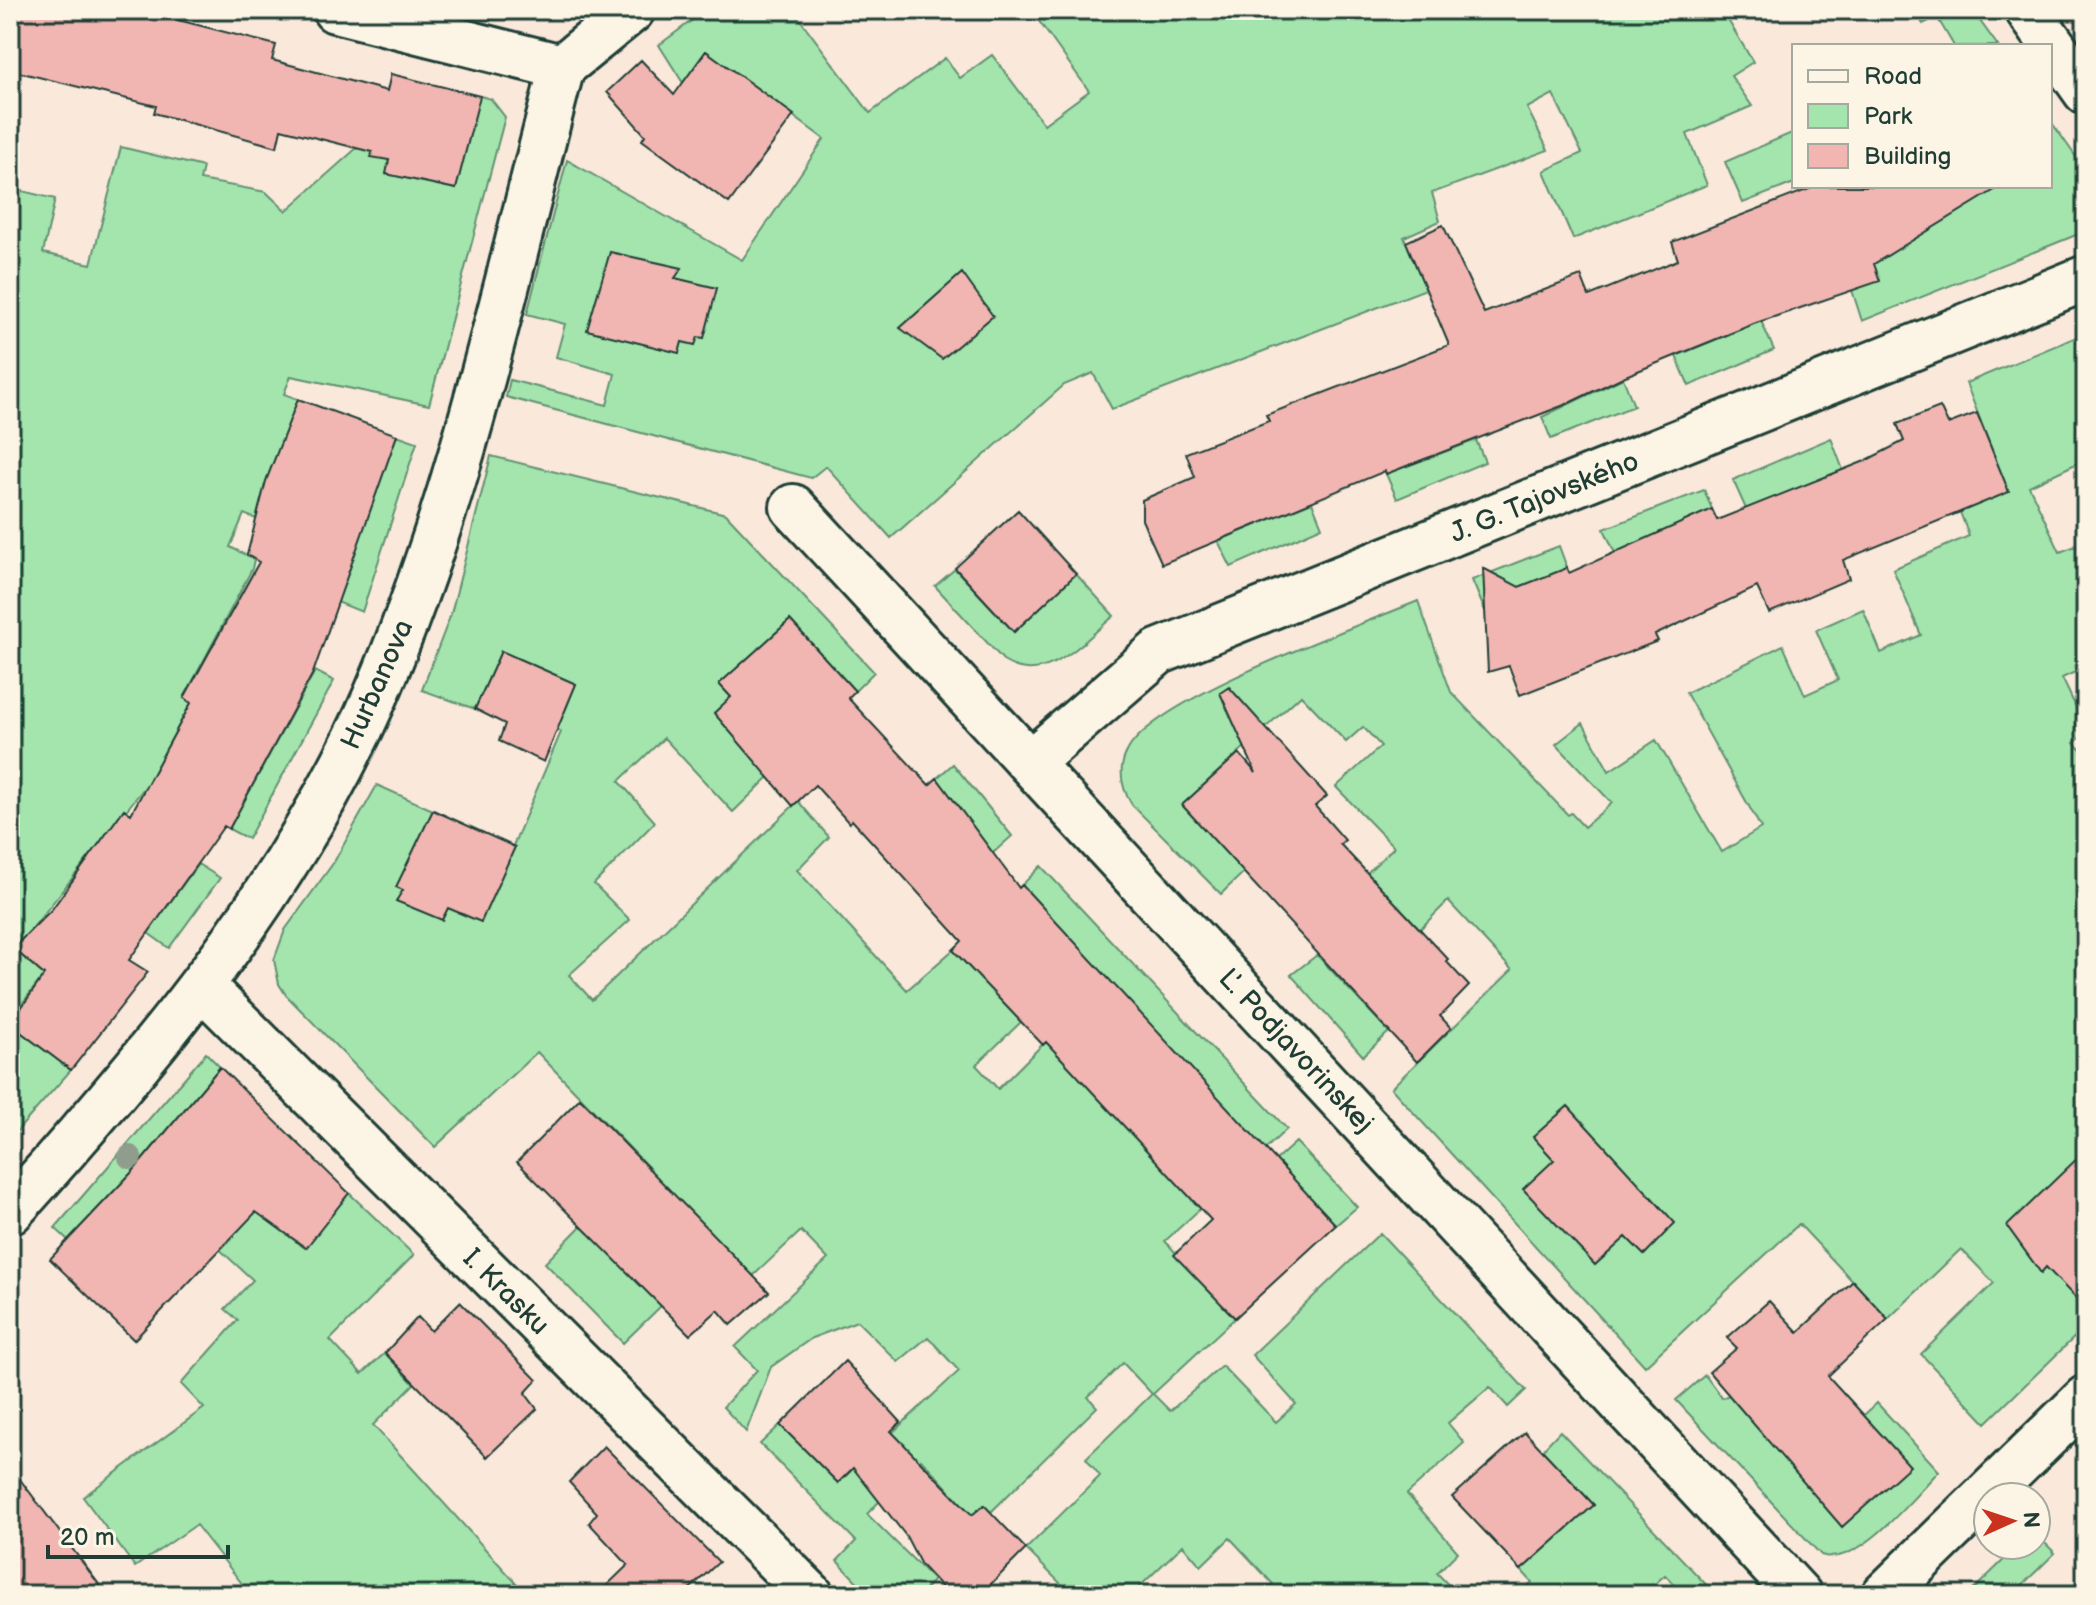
<svg xmlns="http://www.w3.org/2000/svg" width="2096" height="1605" font-family="'Balsamiq Sans',sans-serif">
	<rect width="100%" height="100%" fill="#fae8db"/>
	<filter id="ink" filterUnits="userSpaceOnUse"><feTurbulence type="fractalNoise" baseFrequency=".0125" numOctaves="2"/><feDisplacementMap in="SourceGraphic" scale="16" xChannelSelector="R" yChannelSelector="G"/><feConvolveMatrix kernelMatrix="1 2 1 2 8 2 1 2 1" color-interpolation-filters="sRGB"/></filter>
	<g filter="url(#ink)">
		<path fill="#a4e5ae" stroke="#629171" stroke-width="2" d="M706 10H793L870 113 945 58 960 78 992 55 1044 124 1089 91 1031 10H1722L1753 62 1731 76 1752 106 1687 134 1707 185 1573 239 1544 171 1582 153 1553 94 1527 108 1548 150 1432 193 1440 221 1404 237 1426 289 1112 409 1093 373 1064 385 891 538 826 466 811 478 506 397 510 380 607 405 615 374 556 357 565 324 527 314 567 160 742 260 824 139 706 51 683 83 659 45Z
			M1914 10H1972L1998 46H1954L1937 17 1923 24Z
			M480 96 491 99 505 117 429 405 291 376 284 394 298 399 266 481 256 519 244 514 230 547 254 559 252 569 184 698 191 703 148 783 15 950 44 975 10 1019V188L55 199 43 253 91 264 121 147 203 167 200 180 266 192 286 211 377 130 371 156 389 160 387 174Z
			M2050 120 2086 171V231L1862 321 1852 290 1868 250 2001 186H2050Z
			M1794 132V183L1743 203 1725 162Z
			M1761 321 1774 350 1689 386 1676 356Z
			M2086 333V459L2029 486 2060 552 2086 542V667L2062 678 2086 728V733L2074 743 2086 755V1326L1986 1423 1921 1354 1994 1283 1961 1249 1888 1319 1799 1224 1645 1366 1391 1088 1512 970 1448 901 1420 929 1367 873 1394 847 1336 787 1381 746 1363 727 1346 742 1301 695 1182 805 1244 872 1221 894 1132 805C1121 787 1117 767 1129 748 1161 696 1356 627 1418 601L1451 692 1568 815 1571 813 1584 827 1612 803 1556 744 1583 723 1609 771 1656 740 1722 852 1761 828 1686 693 1783 645 1805 695 1838 680 1816 630 1863 609 1881 653 1921 635 1893 569 1969 536 1960 512 2008 492 1966 383Z
			M1623 378 1634 406 1551 439 1542 417Z
			M397 435 417 442 362 612 337 602Z
			M1831 438 1843 470 1746 509 1733 480Z
			M1476 440 1485 462 1397 499 1386 474Z
			M491 456 726 514 874 672 855 691 790 620 719 684 731 697 714 713 771 775 733 812 664 738 619 781 655 822 594 884 630 920 569 975 592 1000 798 801 829 837 797 870 907 990 953 950 1021 1022 976 1065 998 1089 1107 980 1022 885 1041 866 1287 1129 1165 1241 1235 1318 1153 1394 1170 1411 1222 1366 1276 1422 1296 1404 1252 1355 1380 1233 1526 1390 1508 1407 1490 1387 1448 1423 1464 1443 1407 1494 1458 1552 1437 1573 1458 1595H1263L1273 1584 1230 1538 1201 1566 1183 1545 1131 1595H1072L1026 1549 1100 1476 1086 1458 1152 1394 1123 1363 1088 1397 1097 1407 991 1512 984 1505 972 1515 921 1459 867 1514 934 1580 920 1595H870L837 1561 856 1541 760 1444 780 1425 838 1483 959 1371 928 1337 898 1362 857 1321 812 1338 771 1367 746 1432 723 1407 757 1370 735 1347 828 1259 801 1231 753 1276 686 1207 661 1306 623 1343 545 1263 581 1226 588 1233 651 1170 537 1052 435 1147 286 995 279 984 274 960 285 930 334 862 377 785 433 810 397 886 403 890 397 901 442 919 448 908 481 922 561 732 557 729 576 684 501 651 475 709 422 690 451 614Z
			M1704 490 1712 509 1615 553 1604 529Z
			M1312 502 1322 527 1231 567 1218 541Z
			M1559 546 1567 568 1519 587 1495 586 1484 597 1485 611 1472 580Z
			M955 569 1014 632 1076 574 1114 616C1083 641 1047 687 1005 662L935 586Z
			M315 671 334 681 248 839 229 829Z
			M953 764 1012 836 993 853 937 778Z
			M198 864 220 878 169 948 148 933Z
			M1317 955 1389 1032 1363 1056 1291 975Z
			M10 1024 71 1070 10 1139Z
			M206 1053 220 1067 134 1170 68 1240 55 1228Z
			M1296 1142 1357 1207 1336 1225 1275 1161Z
			M349 1193 414 1255 330 1340 362 1374 385 1353 414 1384 373 1425 527 1595H251L196 1525 135 1567 83 1497 204 1408 181 1384 238 1320 225 1309 253 1280 205 1236 241 1194 270 1222 305 1248Z
			M1705 1375 1722 1398 1729 1395 1842 1526 1864 1415 1877 1403 1939 1471C1913 1497 1858 1569 1821 1555L1676 1400Z
			M1560 1431 1716 1595H1684L1665 1575 1642 1595H1518L1532 1582 1521 1570 1594 1505 1542 1450Z
			M2036 1534 2055 1553 2012 1595H1968L2019 1545H2036Z"/>
		<path fill="#f2b6b2" stroke="#1f3d34" stroke-width="2" d="M10 10H139L276 45 272 60 387 91 391 74 480 96 456 189 386 174 389 160 371 157 372 152 281 129 277 147 154 113 156 106 10 70Z
			M706 51 794 115 729 203 642 140 645 135 607 92 641 60 674 95Z
			M1817 186H2001L1874 264 1880 281 1756 323 1623 377 1567 404 1386 474 1385 471 1162 564 1142 520V500L1195 477 1186 453 1269 421 1266 415 1449 345 1406 242 1443 225 1484 313 1581 276 1589 296 1678 260 1672 242Z
			M610 252 682 268 675 278 717 288 704 338 698 337 695 345 682 342 679 353 587 330Z
			M962 273 993 316 942 359 900 328Z
			M298 399 397 435 313 673 229 829 224 826 129 960 148 972 71 1070 10 1024 44 975 13 948 52 909 124 809 131 814 191 703 184 698 259 562 247 555 266 481Z
			M1940 407 1948 424 1977 413 2009 492 1843 560 1849 579 1769 613 1757 587 1655 635 1658 641 1520 695 1509 666 1488 672 1483 568 1519 587 1567 568 1569 573 1712 509 1717 520 1865 461 1904 441 1897 424Z
			M1018 510 1076 574 1014 632 955 568Z
			M790 620 855 691 848 698 929 785 937 778 1019 888 1022 885 1336 1225 1235 1318 1174 1255 1211 1220 1046 1042 1043 1045 953 950 962 941 852 820 849 823 815 785 793 806 714 713 731 697 719 684Z
			M501 651 576 684 544 762 499 741 505 724 475 709Z
			M1229 687 1327 796 1315 806 1345 840 1340 844 1448 959 1446 961 1469 986 1440 1016 1451 1028 1417 1062 1182 805 1239 753 1256 773 1220 693Z
			M433 810 515 847 481 922 448 908 442 920 396 901 403 890 396 887Z
			M220 1067 349 1193 306 1248 256 1212 134 1340 50 1259 134 1170Z
			M580 1098 769 1292 731 1325 718 1310 690 1335 517 1162Z
			M1568 1106 1675 1223 1644 1255 1626 1237 1595 1265 1523 1189 1554 1160 1533 1137Z
			M2086 1150V1309L2046 1267 2041 1273 2007 1226Z
			M1853 1281 1888 1319 1828 1376 1910 1466 1842 1527 1709 1372 1737 1348 1727 1338 1769 1301 1798 1332Z
			M460 1302 537 1380 525 1393 537 1409 487 1457 385 1353 418 1317 431 1331Z
			M845 1361 901 1422 891 1431 972 1515 984 1505 1026 1549 980 1595H949L921 1565 906 1536 853 1468 838 1483 780 1425Z
			M1525 1432 1594 1505 1521 1570 1452 1497Z
			M604 1446 719 1562 683 1595H597L628 1565 589 1523 597 1513 569 1482Z
			M10 1466 107 1595H22L10 1580Z"/>
		<g fill="none" stroke-linecap="round" stroke-linejoin="round">
			<defs>
				<path id="minor" d="M335 10 562 67
					M2028 10 2086 92
					M562 67 632 10
					M793 507 1799 1595
					M1031 762 1158 652 2086 278
					M202 986 811 1595
					M10 1212C151 1056 291 889 376 695 461 499 508 274 562 67
					M1884 1595 2086 1398"/>
			</defs>
			<use href="#minor" stroke="#1f3d34" stroke-width="50"/>
			<use href="#minor" stroke="#fcf5e5" stroke-width="44"/>
		</g>
		<circle fill="#909d8c" cx="130" cy="1157" r="12"/>
	</g>
	<g text-anchor="middle" stroke-width="7" stroke-linejoin="round" paint-order="stroke">
		<g font-size="28" fill="#1f3d34" stroke="#fcf5e5">
			<text transform="translate(1544 496) rotate(-22)" y="10">J. G. Tajovského</text>
			<text transform="translate(376 684) rotate(-66)" y="10">Hurbanova</text>
			<text transform="translate(1297 1050) rotate(47)" y="10">Ľ. Podjavorinskej</text>
			<text transform="translate(507 1291) rotate(45)" y="10">I. Krasku</text>
		</g>
	</g>
	<rect width="2096" height="1605" fill="none" stroke="#fcf5e5" stroke-width="40"/>
	<rect x="20" y="20" width="2056" height="1565" fill="none" stroke="#1f3d34" stroke-width="3" filter="url(#ink)"/>
	<rect x="1792" y="44" width="260" height="144" fill="#fcf5e5" stroke="#a4ab9e" stroke-width="2"/>
	<rect x="1808" y="70" width="40" height="12" fill="#fcf5e5" stroke="#a4ab9e" stroke-width="2"/>
	<text x="1864" y="84" font-size="24" fill="#1f3d34">Road</text>
	<rect x="1808" y="104" width="40" height="24" fill="#a4e5ae" stroke="#a4ab9e" stroke-width="2"/>
	<text x="1864" y="124" font-size="24" fill="#1f3d34">Park</text>
	<rect x="1808" y="144" width="40" height="24" fill="#f2b6b2" stroke="#a4ab9e" stroke-width="2"/>
	<text x="1864" y="164" font-size="24" fill="#1f3d34">Building</text>
	<g transform="translate(2012 1521) rotate(87)"><circle r="38" fill="#fcf5e5" stroke="#a4ab9e" stroke-width="2"/>
	<path d="M0-6L14 30L0 20L-14 30Z" fill="#c8321e"/>
	<text y="-12" font-size="22" font-weight="bold" text-anchor="middle" fill="#1f3d34">N</text>
	</g>
	<path d="M48 1545v12h180v-12" fill="none" stroke="#1f3d34" stroke-width="4"/>
	<text x="60" y="1545" font-size="24" fill="#1f3d34" stroke="#fcf5e5" stroke-width="6" paint-order="stroke">20 m</text>
</svg>
